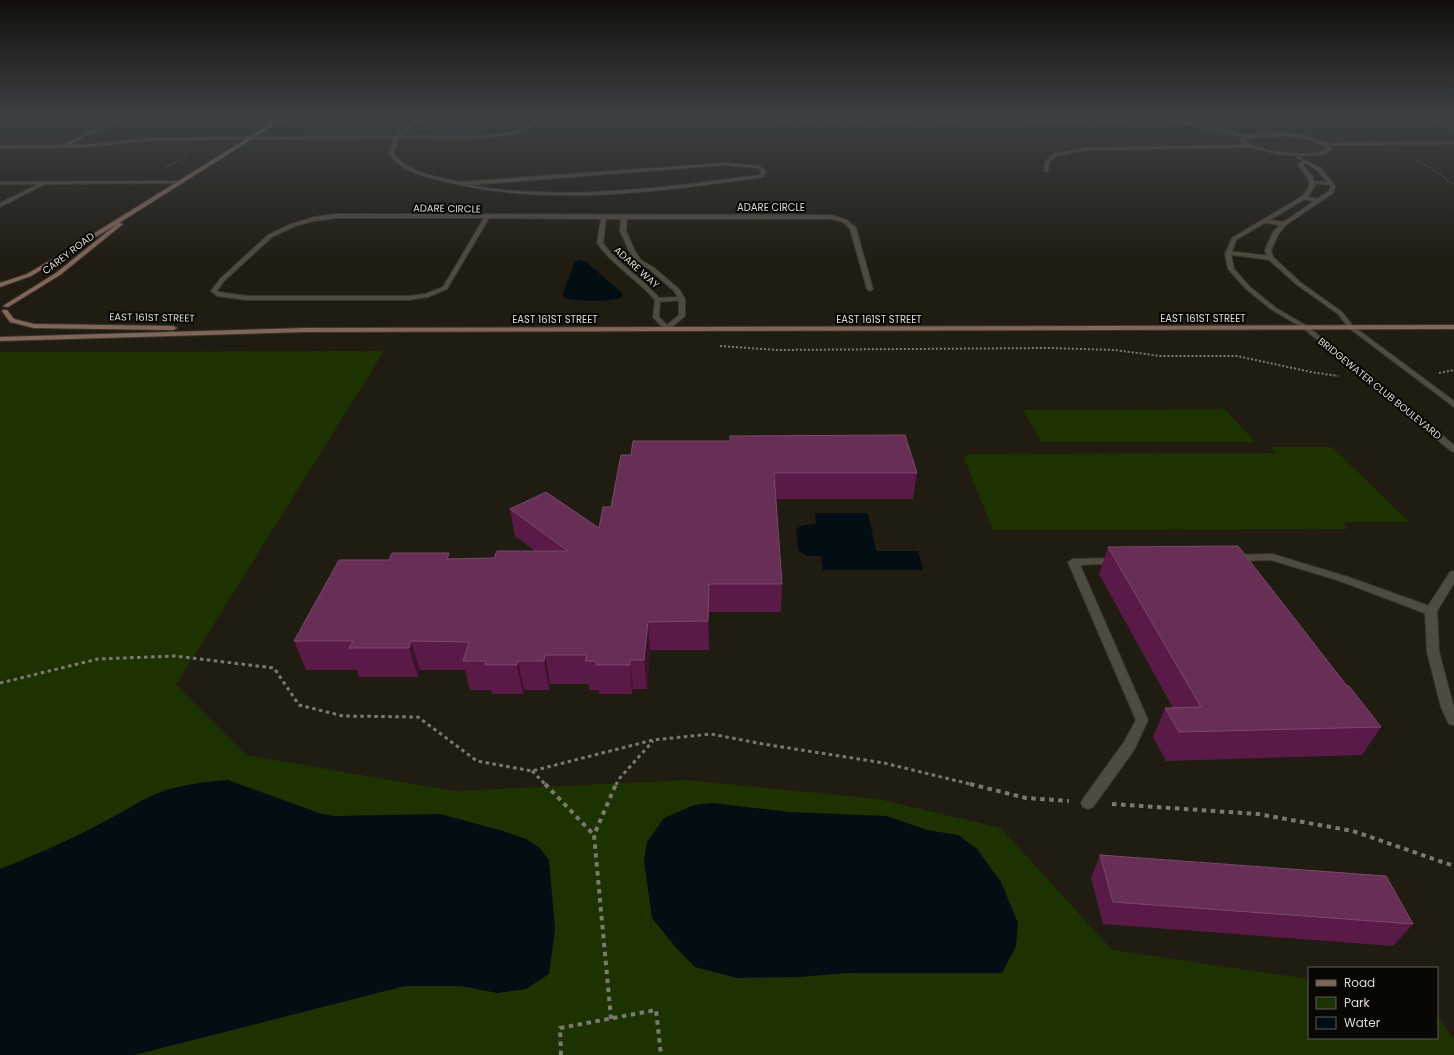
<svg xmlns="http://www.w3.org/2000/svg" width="1454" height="1055" font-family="Poppins,sans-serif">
	<rect width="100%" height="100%" fill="#201c12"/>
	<path fill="#1c3200" d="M384 351 176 685 246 755 454 791 687 780 878 799 1001 828 1112 950 1309 979V1038H1437V1015L1454 1040V1055H0V352Z
		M1225 409 1255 442H1042L1023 410Z
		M1271 447H1332L1409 522H1342L1348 529 993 530 964 458 969 454 1275 453Z"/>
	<path fill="#030d14" d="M580 260 586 262 622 293V297C613 302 573 302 563 297V293L575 262Z
		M815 513H868L876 551H918L923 570H823L821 556H807L799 551 796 531C799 523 809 525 816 524Z
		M228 780 322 814 333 816 440 814 503 831 526 839 540 848 549 860 555 929 549 974 526 989 497 993 461 986H405L134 1055H0V869C39 854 76 837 113 817 127 810 139 801 153 795 175 785 204 782 228 780Z
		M712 803 789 812 887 816 927 830 958 835 977 849 1001 882 1018 923 1016 946 1002 973H850L798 977 737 978 695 967 677 949 652 918 644 860 647 842 664 818 694 805Z"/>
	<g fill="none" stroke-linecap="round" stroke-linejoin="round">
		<defs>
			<path id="lane" d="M423 115H427L401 136C433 135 500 141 527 126 531 124 534 119 537 115H541C538 119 535 124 531 127 510 143 427 138 399 138L393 154C409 173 437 177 460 182L724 163 759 166 766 172 762 177C658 192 550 207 447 182 426 177 402 172 389 154L394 138 252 139 250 138 252 137 396 136ZM724 165 758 168 762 172 760 175C686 185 611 195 536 192 514 191 491 190 469 185Z
				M182 181 184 183 45 184 0 207V203L39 184H0V182Z
				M1313 181 1332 183 1334 184 1332 185 1311 183Z
				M1303 196 1323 200 1320 202 1301 199 1300 198Z
				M1264 219 1284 222 1287 224 1284 226 1262 222V220Z
				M1228 251 1270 256 1273 258 1270 260 1226 254V252Z
				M682 297 685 299 684 300 658 302 655 300 658 298Z
				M1272 554 1348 577 1435 608 1437 611 1435 614H1427L1340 581 1271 560 1234 561 1229 558 1234 555Z
				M1116 558 1120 559 1121 561 1120 563 1080 565 1148 720 1134 750 1093 807 1088 809 1083 807 1081 803 1083 799 1124 742 1136 720 1068 562 1073 559Z"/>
			<path id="street" d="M126 115H131L68 145H86L156 138 252 137 254 138 252 139 156 140 86 147 0 148V146L62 145Z
				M1146 115H1153L1248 135C1272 129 1302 133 1325 143L1454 142V144L1328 145 1332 149 1325 154 1303 156 1278 154 1249 147 1087 150 1056 156 1049 162 1048 172 1044 171 1045 162 1053 154 1087 148 1245 145 1240 140 1243 137ZM1262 136C1282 136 1311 134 1327 149 1310 159 1259 152 1244 140Z
				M1417 115H1423L1454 127V129Z
				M1299 157 1321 168 1335 186 1333 193 1286 225 1279 233 1271 250 1273 257 1300 282 1342 312 1353 326 1454 401V407L1349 328 1338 314 1296 284 1268 259 1265 250 1273 232 1282 223 1329 191 1331 186 1317 170 1305 163 1303 165 1313 177 1315 185 1310 194 1305 199 1236 240 1231 254 1234 269 1250 287 1276 308 1307 326 1454 445V452L1451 451 1303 328 1272 310 1246 289 1228 269 1225 254 1232 238 1301 197C1316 183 1308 178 1298 165L1302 161 1297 158Z
				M337 214 831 215 847 220 856 228 873 289 870 291 867 289 850 229 843 222 831 219H627L626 231 635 251 641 260 653 267 679 289 685 299V316L667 331 665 330 653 317 655 300C637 279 613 266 597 243L601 219 489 218 447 289 428 297 409 300H247L217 296 211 291 220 279 268 235 291 224 314 217ZM337 218H484L443 287 425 294 409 296H247L219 292 217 291 224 281 272 237 295 226 314 221ZM606 219H621L620 231 629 251 637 262 649 269 674 291 679 299V315L667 325 659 317 660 299C643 278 618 265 603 243Z
				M1454 571V583L1437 611 1439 652 1454 708V725L1449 724 1441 707 1427 652 1425 611 1450 572Z"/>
			<path id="secondary" d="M285 115H290L119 223 123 224 60 275 8 307 3 306 56 273 117 224 31 276 0 287V283L27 274 61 254Z
				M3 310H7L14 319 34 324 173 326 177 328 173 330 34 328 10 322 2 311Z
				M1454 325V329L305 332 0 341V337L305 328Z"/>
		</defs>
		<use href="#lane" stroke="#39362f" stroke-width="2"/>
		<use href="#street" stroke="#39362f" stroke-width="2"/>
		<use href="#secondary" stroke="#39362f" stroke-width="2"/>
		<path stroke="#7d7971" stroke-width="1" stroke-dasharray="1.5 1.5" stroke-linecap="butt" d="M763 115 777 120H877L919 126 950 121 972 125 1136 123
			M1326 115 1353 122 1357 125 1342 128
			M304 118 309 115
			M242 122 254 115
			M1414 159 1434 170 1454 185
			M166 167 187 154"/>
		<path stroke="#7d7971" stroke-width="2" stroke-dasharray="2 2" stroke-linecap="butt" d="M720 346 777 350 1048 348 1115 350 1160 356H1237L1311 372 1338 376
			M1439 373 1454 370"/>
		<path stroke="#7d7971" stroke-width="3" stroke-dasharray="3.5 3.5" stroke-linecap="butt" d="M0 683 98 659 175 656 274 668 299 705 343 716 418 717 477 761 532 771 653 740 711 734 763 744 884 763 974 785
			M532 771 546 785
			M616 785 618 780 653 741"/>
		<path stroke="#7d7971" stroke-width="4" stroke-dasharray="4.5 4.5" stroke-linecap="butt" d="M545 784 594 835
			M970 784 1026 798 1069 801
			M1112 804 1258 814 1353 831 1454 866
			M611 1019 594 835 616 784
			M561 1055 560 1028 656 1010 661 1055"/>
		<use href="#lane" fill="#504b40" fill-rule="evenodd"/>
		<use href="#street" fill="#504b40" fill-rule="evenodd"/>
		<use href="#secondary" fill="#816658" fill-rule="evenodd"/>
	</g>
	<path fill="#591a47" d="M621 455 917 473 913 499H776L782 584 781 612H709V650H650L647 689H633L632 694H599V690H589V684H550L549 690H524L523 694H492L491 690H470L465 670H420L418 677H359L357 670H306L294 641 389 560 494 558 535 551 515 536 510 509 599 528 611 507Z
		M1108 547 1347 686 1381 727 1362 755 1166 761 1153 737 1165 708H1173L1099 574Z
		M1100 855 1413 924 1393 946 1103 924 1091 878Z"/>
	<path fill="#3c122b" d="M449 553 456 580 447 559Z
		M709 584V650L708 621Z
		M648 622 650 650 647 689 644 660Z
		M411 641 420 670 418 677 409 648Z
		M545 655 550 684 549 690 544 661Z
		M630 660 633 689 632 694 630 665Z
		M518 661 524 690 523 694 517 665Z"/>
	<path fill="#672e56" stroke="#7a496a" d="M905 435 917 473H774L782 584H709L708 621 648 622 644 660H630V665H596V661H585L587 655H545L544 661H518L517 665H485L486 661H463L469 642 411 641 409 648H349L353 641H294L339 560H389L392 553H449L447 559 494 558 497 551H568L510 509 546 492 599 528 603 507H611L621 455H631L633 441H730V436Z
		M1238 546 1347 686H1349L1381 727 1179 732 1165 708 1201 707 1108 547Z
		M1100 855 1386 876 1413 924 1113 902Z"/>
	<linearGradient id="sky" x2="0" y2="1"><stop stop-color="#120f0a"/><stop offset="0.44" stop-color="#3c4044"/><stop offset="1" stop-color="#3c4044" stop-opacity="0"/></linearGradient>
	<rect width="1454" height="263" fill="url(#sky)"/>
	<g text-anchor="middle" stroke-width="4" stroke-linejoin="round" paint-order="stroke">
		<g font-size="10" fill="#dedbd4" stroke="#080704">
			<text x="771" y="211">ADARE CIRCLE</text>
			<text transform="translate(447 208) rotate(1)" y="4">ADARE CIRCLE</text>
			<text transform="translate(68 253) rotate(-37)" y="4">CAREY ROAD</text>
			<text transform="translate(637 267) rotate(42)" y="4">ADARE WAY</text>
			<text transform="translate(152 317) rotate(1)" y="4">EAST 161ST STREET</text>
			<text x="1203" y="322">EAST 161ST STREET</text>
			<text x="555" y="323">EAST 161ST STREET</text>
			<text x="879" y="323">EAST 161ST STREET</text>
			<text transform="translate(1380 388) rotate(39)" y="4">BRIDGEWATER CLUB BOULEVARD</text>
		</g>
	</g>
	<rect x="1308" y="967" width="130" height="72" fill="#080704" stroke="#5e5c57"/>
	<rect x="1316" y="980" width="20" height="6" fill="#816658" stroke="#5e5c57"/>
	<text x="1344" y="987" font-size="12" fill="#dedbd4">Road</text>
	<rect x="1316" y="997" width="20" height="12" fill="#1c3200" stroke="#5e5c57"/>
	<text x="1344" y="1007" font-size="12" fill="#dedbd4">Park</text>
	<rect x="1316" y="1017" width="20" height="12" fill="#030d14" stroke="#5e5c57"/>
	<text x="1344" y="1027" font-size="12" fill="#dedbd4">Water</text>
</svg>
